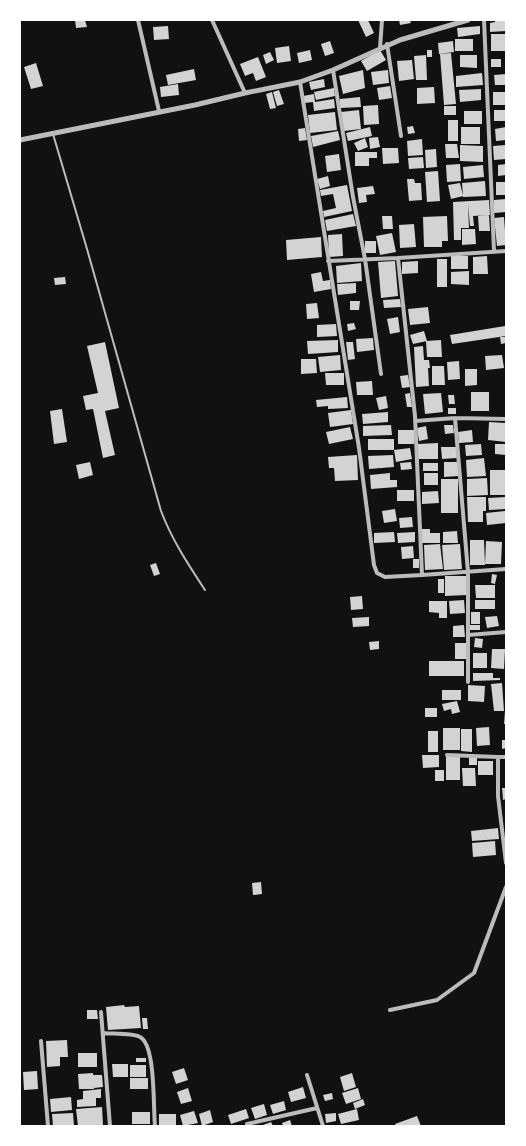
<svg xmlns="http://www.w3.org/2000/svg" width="526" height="1146" font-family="'Golos Text',sans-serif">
	<rect width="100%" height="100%" fill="#111"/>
	<path fill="#d3d3d3" d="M75 20H85L87 27 76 28Z
		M358 20H368L374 33 366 37Z
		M399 20H410L411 23 400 25Z
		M495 20H506V31L490 32V23L495 22Z
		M168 26 169 39 154 40 153 27Z
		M480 26V34L458 37 457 28Z
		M491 34H506V51H491Z
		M455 39H473V51H455Z
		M330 41 334 53 325 56 321 44Z
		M453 41 454 52 439 54 438 43Z
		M289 46 291 61 277 63 275 48Z
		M310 50 312 60 299 63 297 53Z
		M380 50 386 60 367 71 361 61Z
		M427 50H432V57H427Z
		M270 52 274 60 266 64 263 55Z
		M451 53 456 104 444 105 440 54Z
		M426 55 427 80H416L414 56Z
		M460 55H477V68L460 67Z
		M258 57 266 77 256 81 253 73 245 76 240 64Z
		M491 59H501V67H491Z
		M412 60 414 79 399 81 397 61Z
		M36 63 43 86 31 89 24 67Z
		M194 69 196 80 168 85 166 75Z
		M363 70 365 88 343 94 339 76Z
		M388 70 389 83 373 85 371 72Z
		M482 73 483 85 456 87V76Z
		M506 74V85H495L494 75Z
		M324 79 325 87 311 90 309 82Z
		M178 84 179 95 161 97 160 87Z
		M390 86 392 98 379 100 377 88Z
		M434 87 435 103 417 104V88Z
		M334 88 335 96 316 100 314 92Z
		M481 89V100L460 102 459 90Z
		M279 90 284 104 277 106 273 92Z
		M272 92 276 108 270 109 266 94Z
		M493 92H506V105H493Z
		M314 94 315 102 334 99 335 108 314 111 313 102 304 103 303 96Z
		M360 97 361 107 340 108V99Z
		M378 105 379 124 364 125 363 106Z
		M444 106H456V115H444Z
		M359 110 361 129 344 131 341 112Z
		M494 110H506V121H494Z
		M464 111H482V124H464Z
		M335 112 337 130 310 133 308 115Z
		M448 120H458V141H448Z
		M413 126 415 133 408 134 407 127Z
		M370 127 372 136 348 141 346 133Z
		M461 127H480V144H461Z
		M506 127V140L496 141 495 129Z
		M305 128 307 140 299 141 298 129Z
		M338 131 340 140 313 147 311 136Z
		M378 137 380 147 370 149 369 138Z
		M365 138 368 147 358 151 354 143Z
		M422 139 423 155 408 156 407 141Z
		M445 144H457L459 158H446Z
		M460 145 483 146V162L460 161Z
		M506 145V159L494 160 493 146Z
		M382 148H398L399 163 383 164Z
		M436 149 437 167 426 168 425 150Z
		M355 152H377V158H369V166H355Z
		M339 154 341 170 327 172 325 156Z
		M423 157 424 168 409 169 408 158Z
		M460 164 461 181 447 182 446 165Z
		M506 164V175L498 176V165Z
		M483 165 484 177 464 179 463 167Z
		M438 171 440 201 427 202 425 172Z
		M328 176 330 186 320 189 317 179Z
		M407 179H414L415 183H421L422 200 409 201Z
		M485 181 486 196 463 197 462 183Z
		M496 182H506V195H496Z
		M460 183 463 196 451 199 448 185Z
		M347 185 352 211 324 217 323 211 336 208 333 194 321 196 320 190Z
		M373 186 375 194 366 195 367 202 359 203 357 188Z
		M506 199V212L494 213V200Z
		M489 200 490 215 473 216 474 226H470L468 204 469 228H461V240H454L453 202Z
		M353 214 356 226 327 231 325 220Z
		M489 215 490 231H479L478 216Z
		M382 216H392L393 229H383Z
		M447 216 448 241H442V247H424L423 217Z
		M504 217 506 245 497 246 494 218Z
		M414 224 416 247 400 248 399 225Z
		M462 229H475L476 244 462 245Z
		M392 233 396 252 380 255 376 236Z
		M342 234 343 256 329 257 328 235Z
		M321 237 322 257 287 260 286 240Z
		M365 241H376V253H365Z
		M451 256H468V269H451Z
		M487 256 488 274H473V257Z
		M437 259H447V287H437Z
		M395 261 398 296 381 298 378 262Z
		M418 261V273L402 274V262Z
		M361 263 362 281 337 283 336 266Z
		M469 271V285L451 284V272Z
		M321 272 323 281 330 280 331 289 314 292 311 274Z
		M65 277 66 284 55 285 54 278Z
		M356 283V293L338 295 337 284Z
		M400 299 401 307 384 308 383 300Z
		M350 301H360L359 310H350Z
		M317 303 319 318 307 319 306 304Z
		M428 307 430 323 410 325 408 309Z
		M398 317 400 332 390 334 387 319Z
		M354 323 356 329 348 331 347 324Z
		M336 324 337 336 317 337V325Z
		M505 326 506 336 452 344 450 335Z
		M424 331 427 341 413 344 410 335Z
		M500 337H506V343L501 344Z
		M373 338 374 350 357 352 356 339Z
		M338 340V352L308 354 307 341Z
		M441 340 442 357H427L426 341Z
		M105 342 119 408 105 411 115 455 103 458 93 409 86 410 83 396 98 393 87 346Z
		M346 342H353L355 359 348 360Z
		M423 346 424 360H429L430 368H428L429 386 416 387 414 347Z
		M340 355 341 370 320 372 318 357Z
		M502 355 504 368 486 370 485 356Z
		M301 359H316L317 373 301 374Z
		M459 361 460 379 448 380 447 362Z
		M432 366H444L445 385H432Z
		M465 369H477V385L465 386Z
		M325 373H344V385H326Z
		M408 375 410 387 402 388 400 376Z
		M372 381 373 395H357L356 382Z
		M471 392H489V411H471Z
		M410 393 412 407H407L405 394Z
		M441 393 443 412 425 414 423 394Z
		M448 395H454L455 404H449Z
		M386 396 388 408 379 410 376 398Z
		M347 397 348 408 328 409V406L317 407 316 400Z
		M448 408H456V414H448Z
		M62 409 67 442 54 444 50 411Z
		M351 410 353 424 330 427 328 413Z
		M388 412V422L363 424 362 414Z
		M489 422 506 423V442L488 440Z
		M391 425 392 435 363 436V426Z
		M444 425H453L454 433 445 434Z
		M426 426 428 439 419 441 417 428Z
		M350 427 353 439 329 444 326 432Z
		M398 430H414V444H398Z
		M472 430 473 442 459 443 458 432Z
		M368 439H394V450H368Z
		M438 443V459H418V444Z
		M481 444 482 455 466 456 465 445Z
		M495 444H506V455L495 454Z
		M441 447H456L457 458 442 459Z
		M410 448 412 459 396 462 394 450Z
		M357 455 358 480 335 481 334 468H329L328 457Z
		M393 455 394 467 369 469 368 456Z
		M484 458 486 476 467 477 466 460Z
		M90 462 93 475 79 479 76 465Z
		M411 462 412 469 401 470 400 463Z
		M444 462H458V476L444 477Z
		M423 463H438V471H423Z
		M490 470H506V495H490Z
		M390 473V480H397V487L371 489 370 475Z
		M424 473H438V485H424Z
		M487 478 488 495 467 496V479Z
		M441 479H458V513H441Z
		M397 490H414V501H397Z
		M438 491 439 503 422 504V492Z
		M467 497H486V511H483V522H468Z
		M506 497V509L489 510 488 498Z
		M395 509 397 521 384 523 382 511Z
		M505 511 506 523 487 525 486 513Z
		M412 517 413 527 400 528 399 518Z
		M422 529H430V533H440V543H422Z
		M457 531 458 543H443V532Z
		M394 532 395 542 374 543V533Z
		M415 532V542L398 543 397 533Z
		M470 540H484L485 565H470Z
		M486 541 502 542 501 564H485Z
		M440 544 443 569 425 570 424 545Z
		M460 544 462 569 444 570 442 545Z
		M413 546 414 558 402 559 401 547Z
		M413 559H419V568H413Z
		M156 563 160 574 154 576 150 565Z
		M492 574 497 575 495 584 491 583Z
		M445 576H466L467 595 445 596Z
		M438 579H444V593H438Z
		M475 585H495V598H476Z
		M362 596 363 609 351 610 350 597Z
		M464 600 465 613 450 614 449 601Z
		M475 600H495V609H475Z
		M429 601H447V618H439V613L429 612Z
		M471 612H480V624H471Z
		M497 616 499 626 487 628 485 617Z
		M369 617V626L353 627 352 618Z
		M464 625 465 637H453V626Z
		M470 625H480V630H469Z
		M475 638 483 639 482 648 474 647Z
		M379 641V649L370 650 369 642Z
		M455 643H466V659H455Z
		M492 649H505L504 669 491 668Z
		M473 653H487V668H473Z
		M429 661H464V676H429Z
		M473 673H493V678H500V680L473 681Z
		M502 683 504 711H494L491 684Z
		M468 685 485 686 484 702 468 701Z
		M442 690H461V700H442Z
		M457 701 460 712 452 714 451 709 444 711 442 704Z
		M425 708H437V717H425Z
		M505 711H506V724H504Z
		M489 727 490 745 477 746 476 728Z
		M443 728H460V750H443Z
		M461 729H472V752L461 751Z
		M428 731H438V752H428Z
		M502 740H506V748L502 749Z
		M422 755H439V767L423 768Z
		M446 756H460V780H446Z
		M469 757H477V765H469Z
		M478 761H493V775H478Z
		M462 768H475L476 786H463Z
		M435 770H444V781H435Z
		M502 788H506V799L503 800Z
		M498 828 499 839 472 841 471 831Z
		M495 841 496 855 473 857 472 843Z
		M261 882 262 894 253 895 252 883Z
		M124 1005 125 1007 139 1006 141 1028 108 1030 106 1007Z
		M87 1010H97L98 1019H87Z
		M142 1018H147L148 1029H143Z
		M67 1040 68 1057H60V1066L47 1067 46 1041Z
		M78 1053H97V1067H78Z
		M136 1058H146V1062H136Z
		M112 1064H128V1077H113Z
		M130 1065H146V1077H130Z
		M184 1068 188 1080 176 1084 172 1072Z
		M37 1071 38 1089 24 1090 23 1072Z
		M93 1073 94 1089H79L78 1074Z
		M352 1073 356 1087 344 1091 340 1077Z
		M93 1075H102L103 1087 94 1088Z
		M130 1078H148V1089H130Z
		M303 1087 306 1098 291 1102 288 1092Z
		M188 1088 192 1101 181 1104 177 1092Z
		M358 1088 361 1099 346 1104 342 1093Z
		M101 1089V1098H96V1106L77 1107V1100L83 1099V1091Z
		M332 1093 333 1099 325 1101 323 1095Z
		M71 1097 72 1110 51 1112 50 1099Z
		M363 1099 365 1105 355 1109 353 1103Z
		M284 1101 286 1110 273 1114 270 1105Z
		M264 1104 267 1115 255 1119 251 1108Z
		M102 1107 103 1125 78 1126 76 1109Z
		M246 1109 249 1118 231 1124 228 1115Z
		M357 1109 359 1120 341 1124 338 1114Z
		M210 1110 213 1122 202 1126 199 1114Z
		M194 1111 198 1123 183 1126 180 1115Z
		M132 1112H150V1124H132Z
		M73 1113 74 1126H53L52 1114Z
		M336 1113V1121L326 1123 325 1114Z
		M159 1114H176V1125H159Z
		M417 1116 421 1126H396L395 1124Z
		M290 1120 292 1126H283L282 1123Z
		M271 1122 273 1126H260Z"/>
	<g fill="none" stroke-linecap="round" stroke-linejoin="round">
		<path stroke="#bcbcbc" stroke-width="2" d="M53 134 87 249 161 511C172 540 188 564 205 590"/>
		<path stroke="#bcbcbc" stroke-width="4" d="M138 20 159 111
			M212 20 245 93
			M484 20 494 251
			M387 44 401 136
			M380 48 382 20
			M333 70 353 197 365 259 381 374
			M300 82 359 448 374 565 377 573 385 577 422 575 415 416 398 258
			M328 261 398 258 506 251
			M455 418 468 572V682
			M415 421 455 418 506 419
			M422 575 506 569
			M468 635 506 632
			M447 755 498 757
			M506 757H498V796L506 863
			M390 1010 437 1000 474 973 506 887
			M101 1012 110 1126
			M103 1033C111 1034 133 1033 140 1037 156 1045 153 1108 155 1126
			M41 1041 48 1126
			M307 1075 323 1126
			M247 1124 317 1108"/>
		<path stroke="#bcbcbc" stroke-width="5" d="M20 140 195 105 245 93 300 82 333 70 400 40 468 20"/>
	</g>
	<rect width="526" height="1146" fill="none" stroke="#ffffff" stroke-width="42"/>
</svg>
